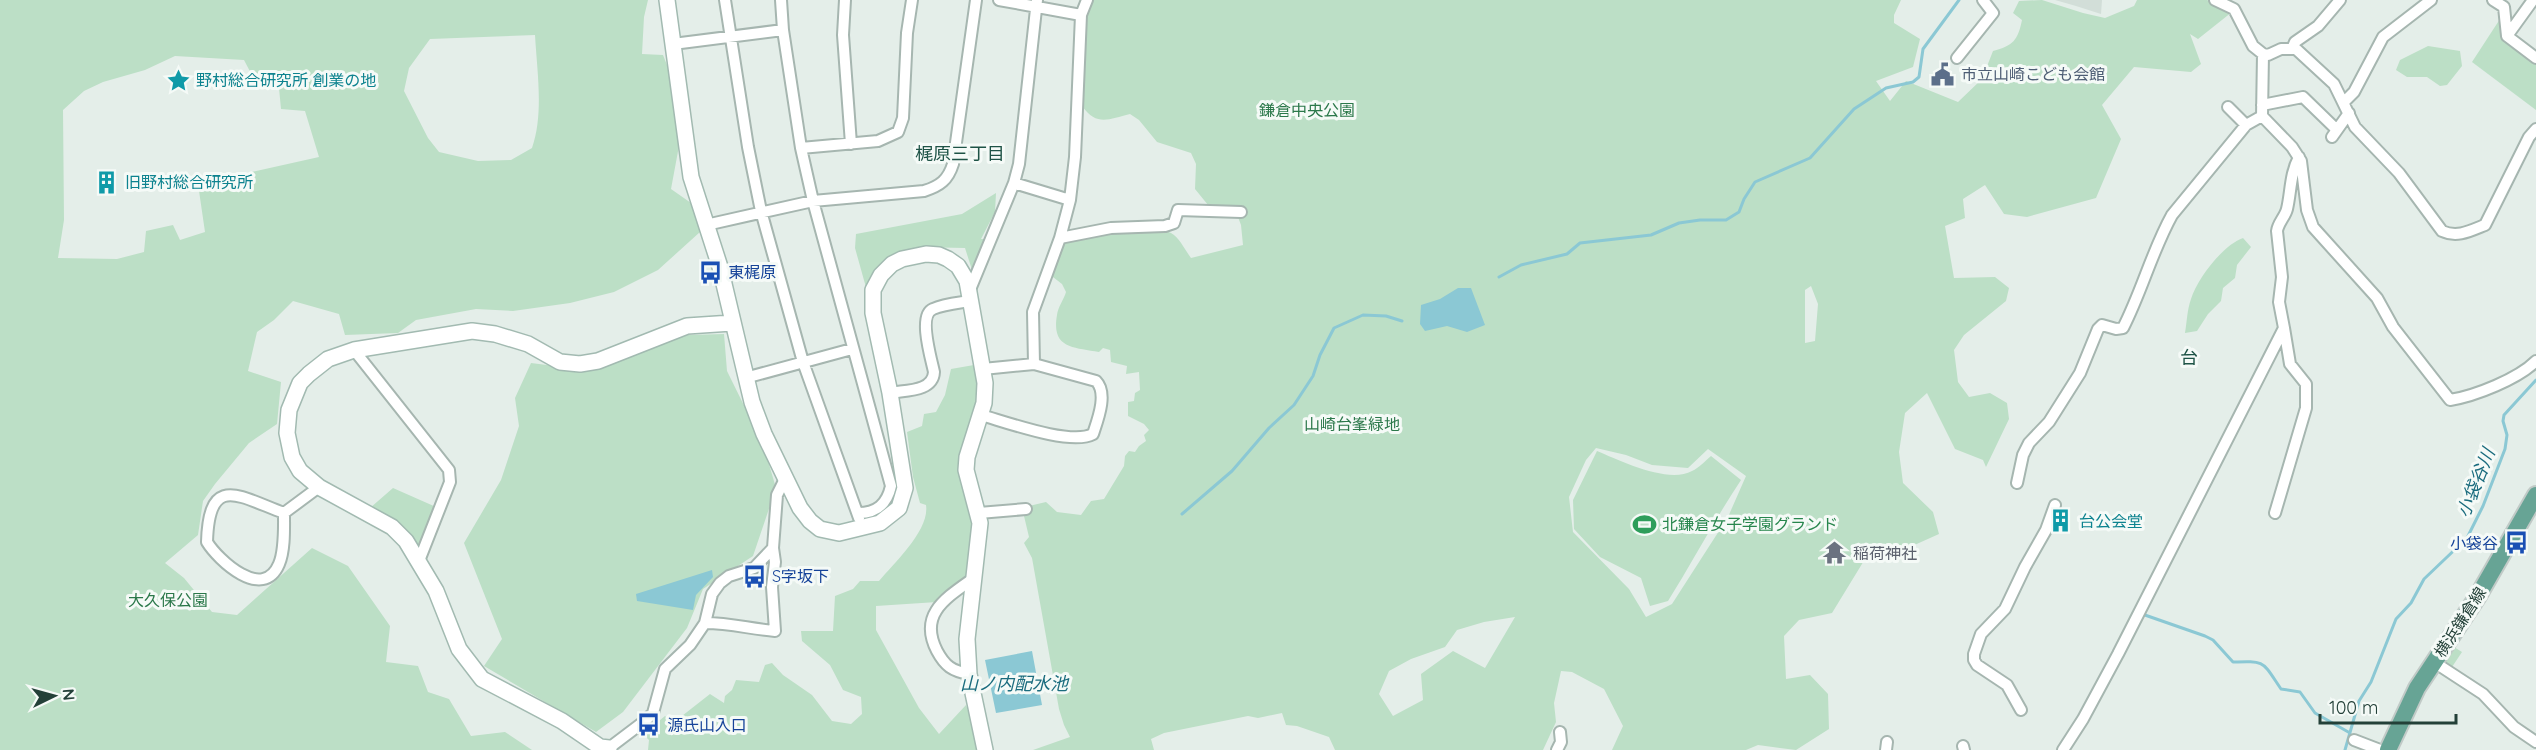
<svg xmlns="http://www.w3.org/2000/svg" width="2536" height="750" font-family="Quicksand,'Noto Sans JP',sans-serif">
	<rect width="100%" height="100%" fill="#e4eee9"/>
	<path fill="#d2ded8" d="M2055 0H2102L2101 14 2076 6Z"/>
	<path fill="#bcdfc6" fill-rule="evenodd" d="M0 0H648L644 17 642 54 663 55 673 80 679 146 671 189 691 203 700 232 658 270 614 292 570 303 513 311 476 309 416 320 398 333 345 335 339 314 293 301 274 320 257 332 248 371 281 382 277 424 249 443 215 484 203 501 198 535 165 563 184 578 212 612 237 615 312 548 348 566 390 626 386 662 418 666 428 692 449 699 471 736 505 732 532 750H0ZM535 35C537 71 544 114 532 148L511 160 478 161 439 152 428 138 404 91 409 68 430 39ZM175 56 244 60 255 81 279 88 281 109 305 111 319 157 198 184 205 232 180 240 173 225 146 231 144 252 117 259 58 258 64 220 63 110 84 91 103 82 145 70Z
		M1091 0H1901L1894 15V23L1920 39 1913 67 1876 81 1890 101 1906 81 1958 102 1982 79 1993 51C2013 46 2018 40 2022 20L2013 13 2019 1 2042 0 2083 13 2105 18 2134 6 2137 0H2207L2232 12 2198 39 2190 34 2201 64 2191 72 2134 67 2102 105 2121 139 2096 198 2027 217 2004 214 1985 185 1963 199 1965 218 1945 226 1954 278 1995 277 2009 288 2006 301 1964 335 1954 350 1958 382 1969 397 1990 393 2007 403 2009 419 1986 467 1983 460 1955 449 1927 393 1905 413 1899 452 1903 483 1933 512 1939 534 1910 547 1865 559 1832 613 1799 620 1784 636 1786 679 1810 675 1828 694 1829 729 1796 750 1758 745 1746 750H1612L1623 726 1604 689 1572 672 1561 671 1554 703 1556 722 1543 750H1335L1329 737 1297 726 1286 725 1282 713 1258 718 1248 716 1164 733 1151 739 1154 750H1033L1070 737 1064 725 1059 709 1032 558 1024 543 1029 537 1024 516 1029 506 1046 502 1057 512 1081 515 1091 501 1104 499 1124 466 1125 456 1129 451 1135 452 1139 446 1146 441 1144 435 1149 430 1144 424 1128 416V402L1134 401 1135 393 1140 390 1139 372 1126 374 1127 366 1111 362 1110 350 1103 348 1099 352C1074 347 1051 349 1057 315 1058 307 1064 299 1066 292L1062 284 1049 274 1064 243C1083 234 1153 223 1171 233 1179 237 1185 250 1191 258L1243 245 1241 225 1238 217 1217 216 1195 189 1196 164 1191 153 1157 142 1139 120 1130 114C1109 119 1097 127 1082 106L1084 16ZM1811 286 1818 304 1815 341 1805 343V290ZM1596 448 1626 455 1652 465 1688 468 1708 449 1746 476 1728 517 1672 604 1646 617 1629 589 1573 532 1569 497 1586 460ZM1515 617 1485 668 1453 651 1421 674 1423 700 1393 716 1379 694 1389 671 1411 659 1445 647 1457 630 1484 622Z
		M2500 19 2503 39 2536 64V110L2472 62Z
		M2428 46 2460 51 2462 66 2447 85 2440 86 2427 77H2407L2396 70 2400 60Z
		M996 193 995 212 981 239H988L973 273 965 248 916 247 880 269 867 291 855 248 856 234 962 214Z
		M2243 238 2251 247 2237 265 2235 278 2223 288 2221 301 2208 314 2197 331 2185 333C2187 322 2187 310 2191 299 2197 279 2223 245 2243 238Z
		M724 334 727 371 763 444 776 488 753 556 703 589 687 628 623 712 596 732 484 666 502 639 464 543 501 480 519 426 515 398 531 363 586 370 688 335Z
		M974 365 979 390 970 505 973 529 967 577 937 602 876 606V630L919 708 939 734 966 705 980 745 986 750H648L649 740 643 734 665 716 673 723 710 694 724 703 725 696 732 690 736 680 759 682 765 665 772 663 783 675 812 695 832 721 851 724 862 714 861 697 843 690 830 665 802 641 801 631H833L835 596 853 589 860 581H879C894 563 930 530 926 505L920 503 913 477 907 432 922 426 924 414 936 412 945 395 951 369Z
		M1597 451C1621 461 1668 484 1692 471 1699 468 1705 461 1711 456L1741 480C1715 519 1693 561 1668 601L1650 606 1641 578 1600 557 1574 529 1573 500Z
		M393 488 436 507 420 550 370 508Z
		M2454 647 2462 652 2450 670 2442 665Z"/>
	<path fill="#8bc8d4" d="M1458 288H1471L1485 325 1467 332 1447 326 1425 331 1420 324 1421 305 1440 299Z
		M712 570 713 577 696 595 693 610 637 601 636 594Z
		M1032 651 1042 705 996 713 985 660Z"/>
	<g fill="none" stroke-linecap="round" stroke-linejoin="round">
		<path stroke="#8bc8d4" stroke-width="3" d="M1499 277 1521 265 1567 254 1580 243 1651 235 1679 223 1700 220H1726L1739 212 1744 199 1755 182 1810 158 1854 109 1886 88 1913 82 1919 77 1923 49 1959 0
			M1182 514 1232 471 1269 428 1294 405 1313 376 1320 355 1334 328 1363 315 1386 316 1402 321
			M2142 614 2205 636 2213 640 2233 662C2266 661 2262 661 2281 689L2300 692 2315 713 2350 733
			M2345 750 2359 701 2371 682 2396 619 2411 603 2424 579 2467 538 2483 506 2505 449 2507 435 2503 421 2504 415 2536 380"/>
		<defs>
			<path id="street" d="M725 0 748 147 761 211 803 362 859 518
				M781 0 783 30 801 148 813 201 891 486C887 504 877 513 858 513
				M845 0 843 35 851 144
				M999 0 1081 15
				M2215 0 2234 9 2253 46 2263 54 2268 55 2281 49H2296L2334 84 2355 127 2399 173 2442 231C2457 238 2470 231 2485 225L2529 137 2536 129
				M2493 0 2504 7 2507 36 2533 0
				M2507 36 2536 58
				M673 44 783 30
				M2292 49 2295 42 2318 26 2340 0
				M2263 54 2262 116 2292 147 2301 161 2307 210 2313 227 2377 298 2393 327 2450 400C2475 396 2518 379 2536 361
				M1957 58 1993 13 1983 0
				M2344 102 2354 92 2383 37 2431 0
				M2262 105 2303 97 2336 129
				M2228 107 2246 125
				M2332 137 2349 113
				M801 148 878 141 898 132 903 118 907 33 912 0
				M1014 183 1070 200
				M706 225 813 201 924 191C940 186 948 180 953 164L976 0
				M1060 238 1111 228 1165 226 1174 223 1178 210 1241 212
				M969 292 1014 183 1019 164 1037 0
				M354 350 449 470 450 482 419 561
				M1034 364 1033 312 1060 238 1070 200 1075 157 1081 15 1087 0
				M745 378 852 349
				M890 393C905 390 933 392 934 372 931 358 918 315 933 309 944 304 958 303 970 301
				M981 415C1006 422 1071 446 1093 434 1098 419 1108 393 1096 381L1034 364 983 369
				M2017 483 2023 455 2029 443 2049 422 2080 373 2098 329 2102 325 2116 329 2123 328C2142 291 2152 251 2172 215L2246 125 2262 116
				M284 513C284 528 285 550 279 564 263 602 218 560 207 542 209 473 238 496 284 513L319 487
				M979 513 1026 509
				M2275 513 2306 408V384L2290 364 2284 328
				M705 623C731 623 750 629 775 631L772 587 775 562 773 548
				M2434 662 2483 694 2514 727 2536 742
				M969 674C952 671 945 666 937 651 918 614 946 598 974 578
				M2021 710 2007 685 1977 665 1974 660V654L1981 634 2005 609 2025 567 2046 530 2055 505
				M2354 740 2380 750
				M1963 746 1964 750
				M609 748 646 720 653 713 665 669 690 645 705 623 712 594 720 583 729 576 754 568 773 548 777 495 785 479
				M1557 750 1561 742 1560 732
				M1886 750 1887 742
				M2063 750 2083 719 2118 654 2284 328 2279 302 2282 277 2277 231C2278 223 2285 217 2287 209 2291 192 2290 174 2299 157"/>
			<path id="secondary" d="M667 0 691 177 720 267 752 402 764 434 800 508 810 521 820 529 839 533 880 523 899 508 905 488 890 393 873 313V290L881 275 892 264 902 259 926 254 939 255 948 259 958 266 967 281 985 383 984 403 967 457 966 470 980 523 967 639 969 674 985 750
				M609 748 600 747 562 721 482 679 459 649 436 591 406 541 392 527 319 487 300 471 292 457 287 433 289 410 300 383 309 374 328 359 354 350 472 331 495 334 528 344 560 362 580 364 598 361 687 326 732 323"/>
			<path id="primary" d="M2388 750 2417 688 2478 596 2536 495"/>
		</defs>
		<use href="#street" stroke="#a6b6b0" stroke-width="14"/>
		<use href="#secondary" stroke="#a2bab1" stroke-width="18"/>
		<use href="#primary" stroke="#c1cac7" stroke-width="20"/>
		<use href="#street" stroke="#fff" stroke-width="10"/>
		<use href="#secondary" stroke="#fff" stroke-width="15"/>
		<use href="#primary" stroke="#67a495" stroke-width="16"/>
	</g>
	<defs>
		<symbol id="civic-bare" viewBox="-9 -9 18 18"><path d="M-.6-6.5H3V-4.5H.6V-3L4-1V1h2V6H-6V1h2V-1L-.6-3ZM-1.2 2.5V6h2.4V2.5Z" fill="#5c6f8a" stroke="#f5faf7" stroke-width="2.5" paint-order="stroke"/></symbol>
		<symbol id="sight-bare" viewBox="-9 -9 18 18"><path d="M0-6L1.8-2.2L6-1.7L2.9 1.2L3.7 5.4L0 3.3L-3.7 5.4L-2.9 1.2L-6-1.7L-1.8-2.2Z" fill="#0f9aa8" stroke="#f5faf7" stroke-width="2.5" paint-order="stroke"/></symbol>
		<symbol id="building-bare" viewBox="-9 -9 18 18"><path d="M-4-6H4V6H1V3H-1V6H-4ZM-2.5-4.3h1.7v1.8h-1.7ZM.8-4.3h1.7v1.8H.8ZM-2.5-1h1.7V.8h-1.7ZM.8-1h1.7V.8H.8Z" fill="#0f9aa8" stroke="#f5faf7" stroke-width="2.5" paint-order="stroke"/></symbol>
		<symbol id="bus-bare" viewBox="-9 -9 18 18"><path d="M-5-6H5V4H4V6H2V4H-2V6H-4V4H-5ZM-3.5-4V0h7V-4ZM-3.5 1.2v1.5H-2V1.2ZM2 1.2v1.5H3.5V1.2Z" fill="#1a4fb4" stroke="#f5faf7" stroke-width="2.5" paint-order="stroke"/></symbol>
		<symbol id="stadium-bare" viewBox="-9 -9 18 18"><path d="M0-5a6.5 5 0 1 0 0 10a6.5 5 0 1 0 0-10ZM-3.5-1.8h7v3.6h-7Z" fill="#2e9e5b" stroke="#f5faf7" stroke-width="2.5" paint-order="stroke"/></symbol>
		<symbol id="temple-bare" viewBox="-9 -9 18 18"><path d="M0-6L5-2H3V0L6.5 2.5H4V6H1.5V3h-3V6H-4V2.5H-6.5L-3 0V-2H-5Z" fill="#6b7280" stroke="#f5faf7" stroke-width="2.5" paint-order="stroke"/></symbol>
	</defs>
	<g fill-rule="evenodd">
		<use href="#civic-bare" x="1926" y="58" width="33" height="33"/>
		<use href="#sight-bare" x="162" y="64" width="33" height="33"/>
		<use href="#building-bare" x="90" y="166" width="33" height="33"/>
		<use href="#bus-bare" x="694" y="256" width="33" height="33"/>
		<use href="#building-bare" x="2044" y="504" width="33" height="33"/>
		<use href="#stadium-bare" x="1628" y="508" width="33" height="33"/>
		<use href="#bus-bare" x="2500" y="526" width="33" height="33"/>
		<use href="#temple-bare" x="1818" y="536" width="33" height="33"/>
		<use href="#bus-bare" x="738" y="560" width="33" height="33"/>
		<use href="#bus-bare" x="632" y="708" width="33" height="33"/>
	</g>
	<g text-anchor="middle" stroke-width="6" stroke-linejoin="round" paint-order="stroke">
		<g font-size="16" fill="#4e5e75" stroke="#f5faf7" text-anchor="start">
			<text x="1961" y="80">市立山崎こども会館</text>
		</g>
		<g font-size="16" fill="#0d838f" stroke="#f5faf7" text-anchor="start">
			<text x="196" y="86">野村総合研究所 創業の地</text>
			<text x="125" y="188">旧野村総合研究所</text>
			<text x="2079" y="527">台公会堂</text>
		</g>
		<g font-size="16" fill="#2b784a" stroke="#f5faf7">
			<text x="1307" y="116">鎌倉中央公園</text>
			<text x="1352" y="430">山崎台峯緑地</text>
			<text x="168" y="606">大久保公園</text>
		</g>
		<g font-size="16" fill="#164399" stroke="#f5faf7" text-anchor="start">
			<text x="728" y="278">東梶原</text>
			<text x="2498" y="549" text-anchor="end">小袋谷</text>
			<text x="772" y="582">S字坂下</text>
			<text x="667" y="731">源氏山入口</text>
		</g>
		<g font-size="16" fill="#27864d" stroke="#f5faf7" text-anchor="start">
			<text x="1662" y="530">北鎌倉女子学園グランド</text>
		</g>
		<g font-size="16" fill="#5b616d" stroke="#f5faf7" text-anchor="start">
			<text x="1853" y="559">稲荷神社</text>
		</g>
		<g font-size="16" fill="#234038" stroke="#f5faf7">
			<text transform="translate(2460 622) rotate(-57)" y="6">横浜鎌倉線</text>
		</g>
		<g font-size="18" fill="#1e5346" stroke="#f5faf7">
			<text x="960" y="160">梶原三丁目</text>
			<text x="2189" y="364">台</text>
		</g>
		<g font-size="18" font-style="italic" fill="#1b6c7e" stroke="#f5faf7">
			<text transform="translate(2476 483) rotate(-68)" y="6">小袋谷川</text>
			<text x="1014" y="690">山ノ内配水池</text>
		</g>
	</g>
	<g transform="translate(54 696) rotate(85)" stroke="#f5faf7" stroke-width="4.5" paint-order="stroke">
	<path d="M0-4.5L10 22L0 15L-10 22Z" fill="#234038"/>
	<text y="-9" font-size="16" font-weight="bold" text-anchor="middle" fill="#234038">N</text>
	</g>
	<path d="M2320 714v9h136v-9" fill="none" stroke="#234038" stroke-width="3"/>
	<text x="2329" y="714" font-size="18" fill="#234038" stroke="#f5faf7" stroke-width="4.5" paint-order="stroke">100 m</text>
</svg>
